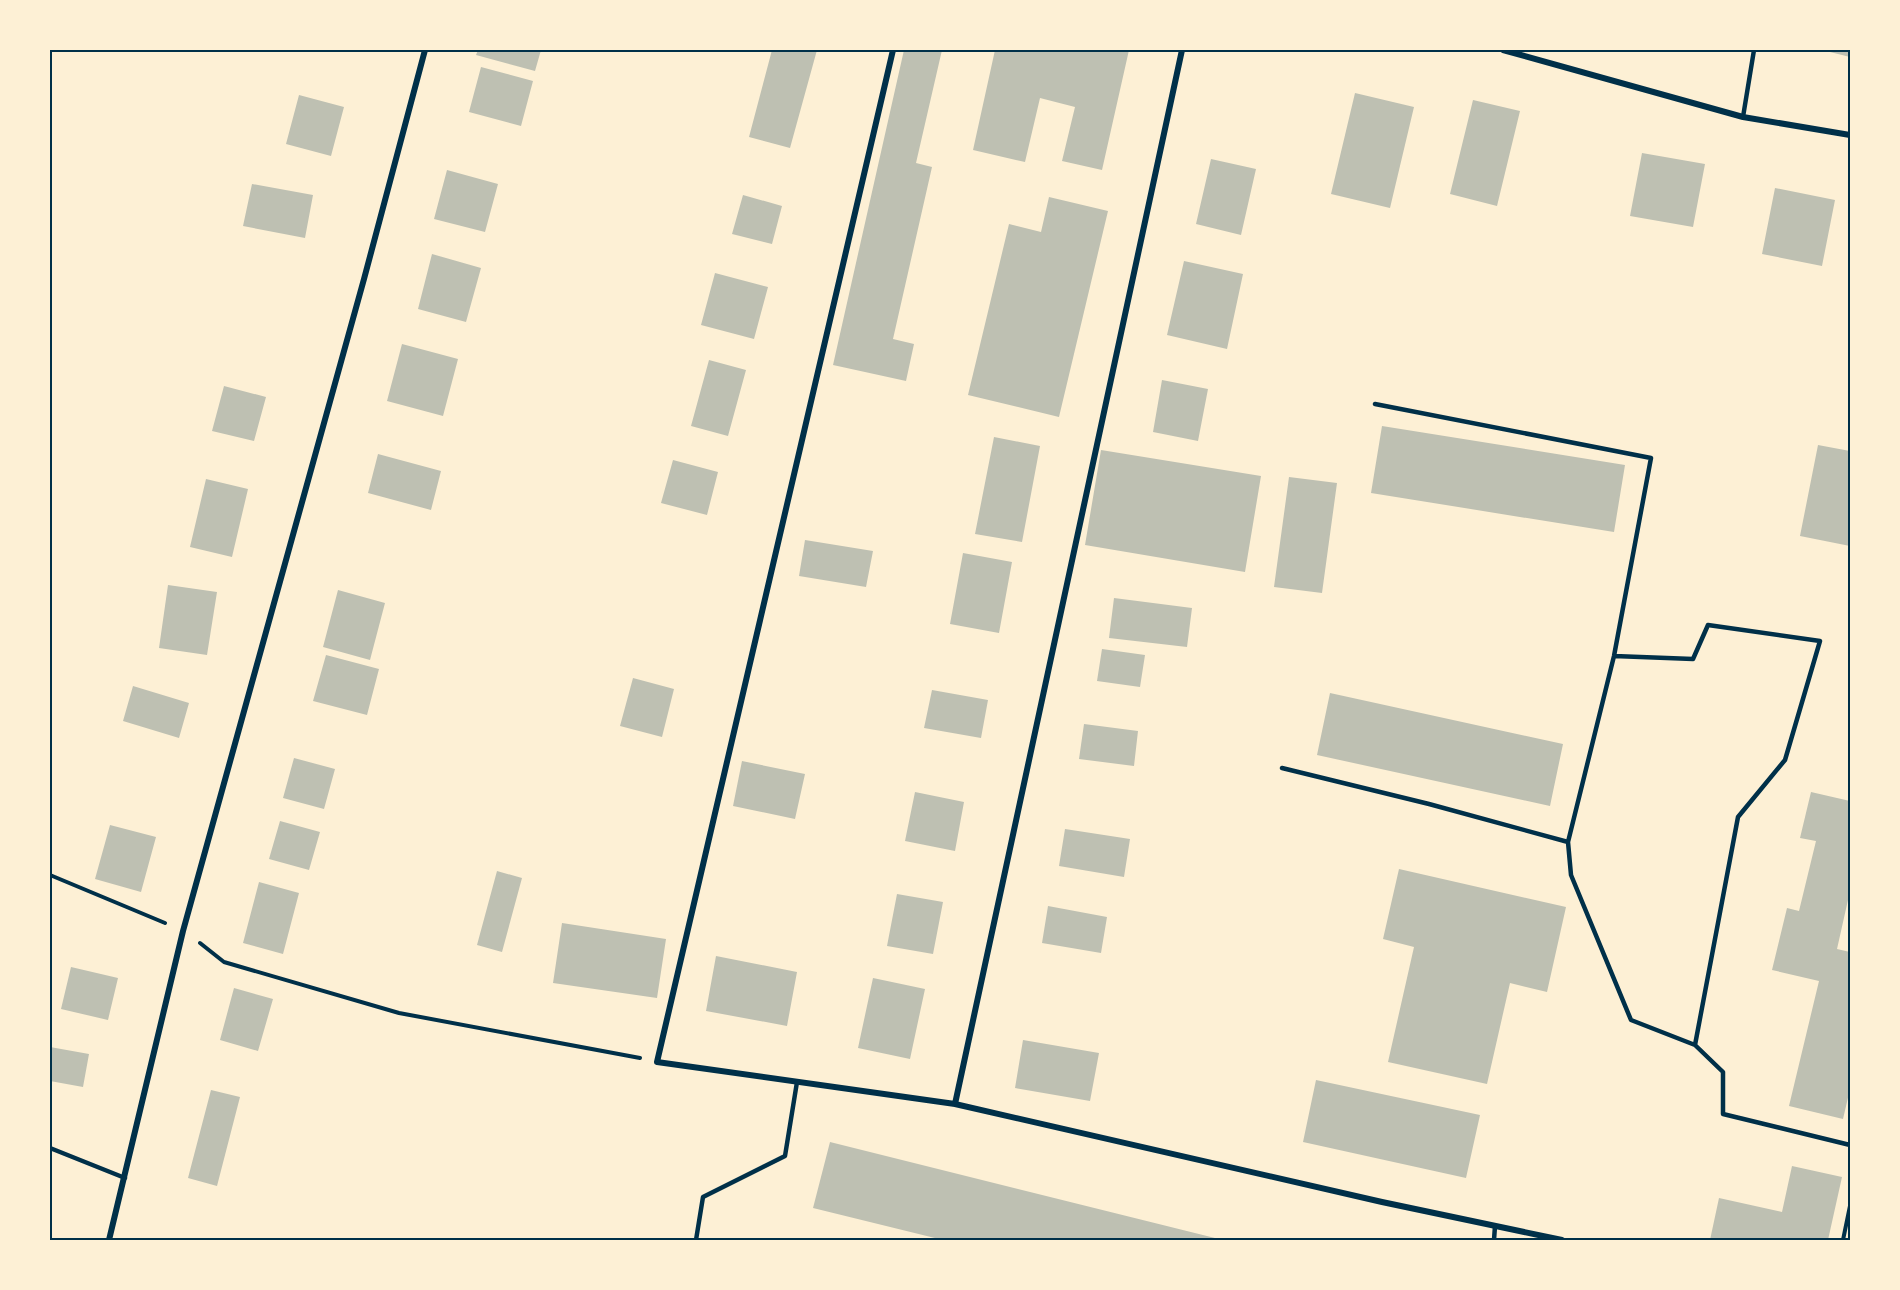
<svg xmlns="http://www.w3.org/2000/svg" width="1900" height="1290" font-family="'IBM Plex Serif',serif">
	<rect width="100%" height="100%" fill="#fdf0d5"/>
	<path fill="#bec0b2" d="M478 50H541L535 71 476 55Z
		M772 50H817L790 148 749 137Z
		M904 50H942L916 163 932 167 893 339 914 344 906 381 833 365Z
		M995 50H1129L1102 170 1062 161 1075 107 1040 98 1025 162 973 150Z
		M1822 50H1850V57Z
		M481 67 533 81 521 126 469 112Z
		M1355 93 1414 107 1390 208 1331 194Z
		M299 95 344 107 331 156 286 144Z
		M1473 100 1520 111 1497 206 1450 194Z
		M1642 153 1705 164 1693 227 1630 216Z
		M1211 159 1256 169 1241 235 1196 224Z
		M447 170 498 184 485 232 434 219Z
		M252 184 313 195 305 238 243 226Z
		M1775 188 1835 200 1822 266 1762 254Z
		M743 195 782 206 772 244 732 234Z
		M1049 197 1108 211 1059 417 968 395 1009 224 1041 232Z
		M432 254 481 268 466 322 418 309Z
		M1184 261 1243 274 1227 349 1167 335Z
		M715 273 768 287 754 339 701 325Z
		M402 344 458 359 443 416 387 401Z
		M709 360 746 370 728 436 691 426Z
		M1162 380 1208 389 1198 441 1153 432Z
		M224 386 266 397 254 441 212 431Z
		M1382 426 1625 465 1614 532 1371 493Z
		M994 437 1040 446 1022 542 975 534Z
		M1818 445 1850 451V546L1800 536Z
		M1101 450 1261 476 1245 572 1085 545Z
		M378 454 441 471 431 510 368 493Z
		M673 460 718 472 707 515 661 503Z
		M1289 477 1337 483 1322 593 1274 587Z
		M206 479 248 489 232 557 190 547Z
		M805 540 873 551 866 587 799 576Z
		M963 553 1012 562 999 633 950 624Z
		M168 585 217 592 207 655 159 648Z
		M338 590 385 603 370 660 323 647Z
		M1114 598 1192 608 1187 647 1109 638Z
		M1102 649 1145 655 1140 687 1097 681Z
		M326 655 379 669 367 715 313 701Z
		M633 678 674 689 662 737 620 726Z
		M133 686 189 703 179 738 123 721Z
		M932 690 988 700 981 738 924 728Z
		M1330 693 1563 744 1550 806 1317 755Z
		M1084 724 1138 731 1134 766 1079 759Z
		M294 758 335 769 324 809 283 798Z
		M742 761 805 774 795 819 733 806Z
		M915 792 964 802 955 851 905 841Z
		M1811 792 1850 801V891L1837 949 1850 952V1089L1843 1119 1789 1106 1819 981 1772 970 1787 908 1799 911 1816 841 1800 838Z
		M280 821 320 832 309 870 269 859Z
		M110 825 156 837 141 892 95 879Z
		M1065 829 1130 839 1124 877 1059 866Z
		M1399 869 1566 907 1547 992 1510 983 1487 1084 1388 1062 1414 947 1383 939Z
		M497 871 522 878 502 952 477 945Z
		M259 882 299 893 283 954 243 943Z
		M897 894 943 902 933 954 887 946Z
		M1048 906 1107 917 1101 953 1042 943Z
		M562 923 666 939 657 998 553 983Z
		M716 956 797 972 787 1026 706 1011Z
		M71 967 118 978 108 1020 61 1009Z
		M873 978 925 989 910 1059 858 1048Z
		M234 988 273 999 258 1051 220 1040Z
		M1023 1040 1099 1053 1090 1101 1015 1088Z
		M50 1047 89 1054 83 1087 50 1081Z
		M1316 1080 1480 1115 1466 1178 1303 1142Z
		M211 1090 240 1097 217 1186 188 1178Z
		M830 1142 1223 1240H943L813 1208Z
		M1792 1166 1842 1177 1828 1240H1710L1719 1198 1782 1212Z"/>
	<g fill="none" stroke-linecap="round" stroke-linejoin="round">
		<path stroke="#003049" stroke-width="4" d="M50 875 165 923
			M200 943 224 962 399 1013 640 1058
			M1843 1240 1850 1206"/>
		<path stroke="#003049" stroke-width="4.5" d="M1743 117 1754 50
			M1375 404 1651 458 1614 656 1568 842
			M1614 656 1693 659 1708 625 1820 641 1785 760 1738 817 1695 1045 1723 1072V1114L1850 1145
			M1282 768 1429 804 1568 842 1571 875 1631 1020 1695 1045
			M50 1148 125 1178
			M696 1240 703 1197 785 1156 797 1082
			M1494 1240 1495 1226"/>
		<path stroke="#003049" stroke-width="6" d="M893 50 657 1062 955 1104 1382 1202 1562 1240
			M1503 50 1743 117 1850 135
			M955 1104 1182 50
			M109 1240 183 931 364 279 425 50"/>
	</g>
	<rect width="1900" height="1290" fill="none" stroke="#fdf0d5" stroke-width="102"/>
	<rect x="51" y="51" width="1798" height="1188" fill="none" stroke="#003049" stroke-width="2"/>
</svg>
